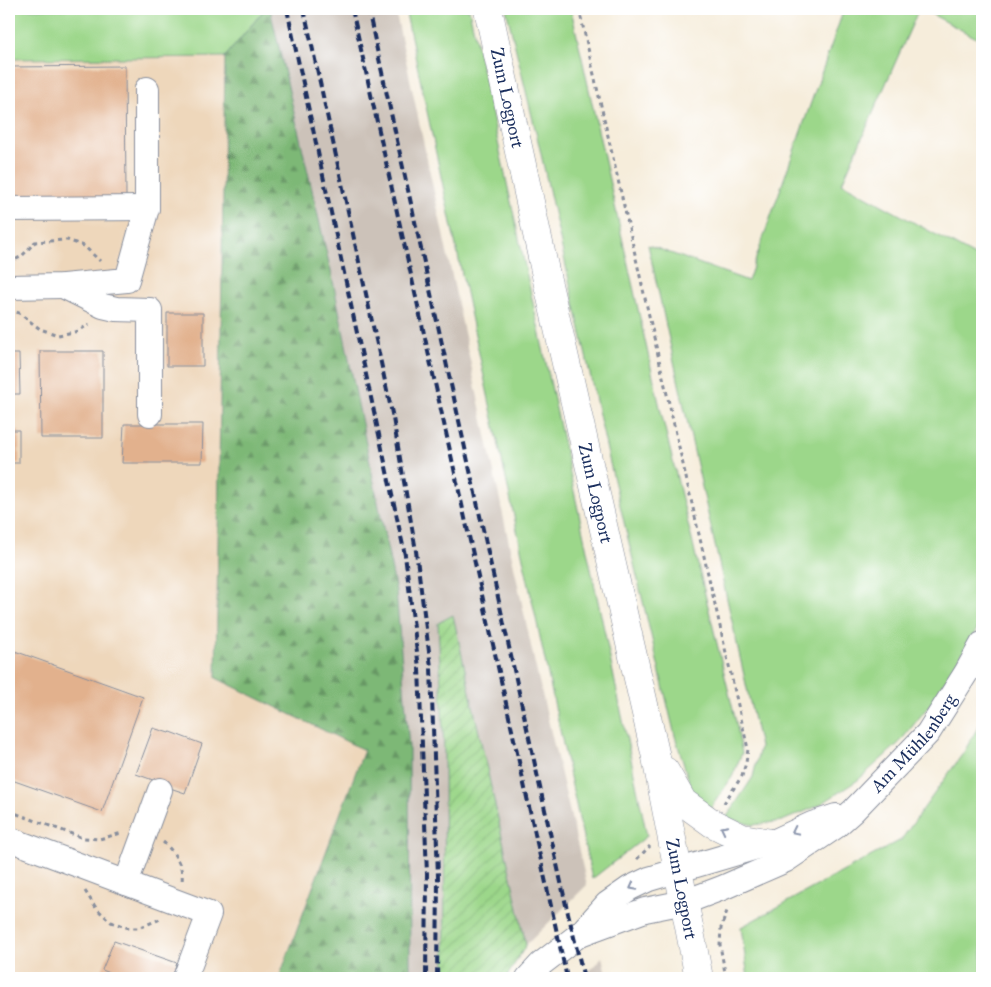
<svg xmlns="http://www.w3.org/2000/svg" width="991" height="987" font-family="'IM FELL Great Primer',serif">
	<defs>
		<pattern id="forest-firs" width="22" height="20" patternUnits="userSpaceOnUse" patternTransform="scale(1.25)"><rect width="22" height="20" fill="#7db876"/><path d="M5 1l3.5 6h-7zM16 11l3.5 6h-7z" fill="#669664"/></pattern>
		<pattern id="garden-furrows" width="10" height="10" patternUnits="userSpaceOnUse" patternTransform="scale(1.25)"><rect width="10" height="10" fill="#9cd78a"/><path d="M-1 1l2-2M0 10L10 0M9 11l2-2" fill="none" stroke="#86b97a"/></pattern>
	</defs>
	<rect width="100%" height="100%" fill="#fff"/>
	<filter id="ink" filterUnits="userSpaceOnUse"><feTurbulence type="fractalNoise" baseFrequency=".02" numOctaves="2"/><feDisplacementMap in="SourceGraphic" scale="10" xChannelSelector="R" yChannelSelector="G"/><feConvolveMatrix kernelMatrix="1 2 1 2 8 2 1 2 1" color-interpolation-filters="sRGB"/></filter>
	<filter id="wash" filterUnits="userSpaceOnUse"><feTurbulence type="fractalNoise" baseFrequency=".0096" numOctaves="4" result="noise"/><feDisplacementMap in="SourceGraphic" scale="20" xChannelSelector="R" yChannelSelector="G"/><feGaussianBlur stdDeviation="1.12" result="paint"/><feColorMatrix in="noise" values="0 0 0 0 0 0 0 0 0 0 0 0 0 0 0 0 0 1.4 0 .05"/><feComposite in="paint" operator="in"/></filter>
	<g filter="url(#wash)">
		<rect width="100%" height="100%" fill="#f6eddb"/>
		<path fill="#eed7bb" d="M225 57 216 678 364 750 279 978H9V59Z"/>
		<path fill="#ccc2b9" d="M270 9H395L534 660 587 885 526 945 453 615 438 623 444 752 445 978H410L409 747 396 591 332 276Z
			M602 957 607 978H583Z"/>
		<path fill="#9cd78a" stroke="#5c8374" d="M9 9H265L225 57 9 59Z
			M405 9H469L601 615 647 836 592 879Z
			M506 9H571L661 412 736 722 742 753 732 777 710 809 692 791 675 736 608 455 539 145Z
			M844 9H919L842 183 982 260V621L935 698 899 743 858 780 818 806 782 821 753 825 726 818 753 777 760 747 648 245 748 281Z
			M922 9H982V41Z
			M982 720V978H748L741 927 901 840 964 752Z"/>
		<path fill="url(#forest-firs)" stroke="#4c746a" d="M265 9H270L332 276 396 591 409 747 410 978H279L364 750 216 678 225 57Z"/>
		<path fill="url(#garden-furrows)" stroke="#5c8374" d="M453 615 526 945 506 978H445L444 752 438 623Z"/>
		<g id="blocks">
			<path fill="#e2b18d" d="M125 66 126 197H9V67Z
				M167 313H203V366H167Z
				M40 351H103V438H41Z
				M9 354H19L20 394H9Z
				M124 424H203L202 463H122Z
				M9 430H19V463H9Z
				M9 649 143 697 102 812 9 779Z
				M153 728 169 733 170 732 202 744 185 793 152 782 153 780 136 774Z
				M114 941 177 963 172 978H124L102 970Z"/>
		</g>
	</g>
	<g filter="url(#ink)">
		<use href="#blocks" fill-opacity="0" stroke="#888e9c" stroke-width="1"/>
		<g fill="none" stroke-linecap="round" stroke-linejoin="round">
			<defs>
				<g id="minor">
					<path d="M9 209 147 208"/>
					<path d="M63 286 103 306 116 309 150 310V414"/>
					<path d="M9 287 63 286 127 280 147 208V89"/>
					<path d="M9 839 209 914 185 978"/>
					<path d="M126 883 160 790"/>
					<path id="s1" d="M580 934 645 910 685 902 722 888 786 860 835 827 853 811 928 733 966 673 982 644"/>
					<path d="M528 978 541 964 580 934 607 904 630 888 649 879 771 843 812 824 836 816"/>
				</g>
				<g id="major">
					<path id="s2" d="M488 9 547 280 656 757 699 978"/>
					<path d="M665 771 683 802 712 823 742 838 771 843"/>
				</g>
			</defs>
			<use href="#minor" stroke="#888e9c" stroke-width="26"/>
			<use href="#major" stroke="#888e9c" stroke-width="29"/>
			<path stroke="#888e9c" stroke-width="3" stroke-dasharray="4 4" stroke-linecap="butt" d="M579 9 748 749 746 763 742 776 724 803
				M9 263 22 256 35 242 67 240 84 246 100 261
				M9 310 19 313 40 329 58 335 79 331 89 324
				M9 811 83 838 99 839 122 833
				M163 842C174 851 184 867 182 882
				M637 859 650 846
				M85 891 96 908 111 922 129 928H138L158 920 161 918
				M726 978 720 945 721 928 727 911 726 909"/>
			<use href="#minor" stroke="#fff" stroke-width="24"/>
			<use href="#major" stroke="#fff" stroke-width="28"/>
			<path stroke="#1b2f5e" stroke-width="4" stroke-dasharray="8 4" stroke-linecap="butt" d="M287 9 405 555 419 668 427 874 426 978
				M304 9 393 418 416 551 431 667 438 877 437 978
				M352 9 567 978
				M368 9 566 905 584 978"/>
		</g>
		<defs><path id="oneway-chevron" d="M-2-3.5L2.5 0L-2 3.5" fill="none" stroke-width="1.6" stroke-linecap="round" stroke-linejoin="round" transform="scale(1.25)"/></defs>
		<g stroke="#8d97ae">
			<use href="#oneway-chevron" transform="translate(724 829) rotate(-153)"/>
			<use href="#oneway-chevron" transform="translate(795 831) rotate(154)"/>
			<use href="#oneway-chevron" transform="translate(633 887) rotate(152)"/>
		</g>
	</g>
	<g text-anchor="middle" stroke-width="4" stroke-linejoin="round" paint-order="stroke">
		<g font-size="18" fill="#1b2f5e" stroke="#fff">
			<text dy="6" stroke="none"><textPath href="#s2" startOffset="91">Zum Logport</textPath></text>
			<text dy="6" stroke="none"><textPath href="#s2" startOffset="496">Zum Logport</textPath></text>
			<text dy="6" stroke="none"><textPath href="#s1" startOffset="394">Am Mühlenberg</textPath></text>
			<text dy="6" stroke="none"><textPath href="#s2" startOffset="901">Zum Logport</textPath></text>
		</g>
	</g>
	<rect width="991" height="987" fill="none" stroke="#fff" stroke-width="30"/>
</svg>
